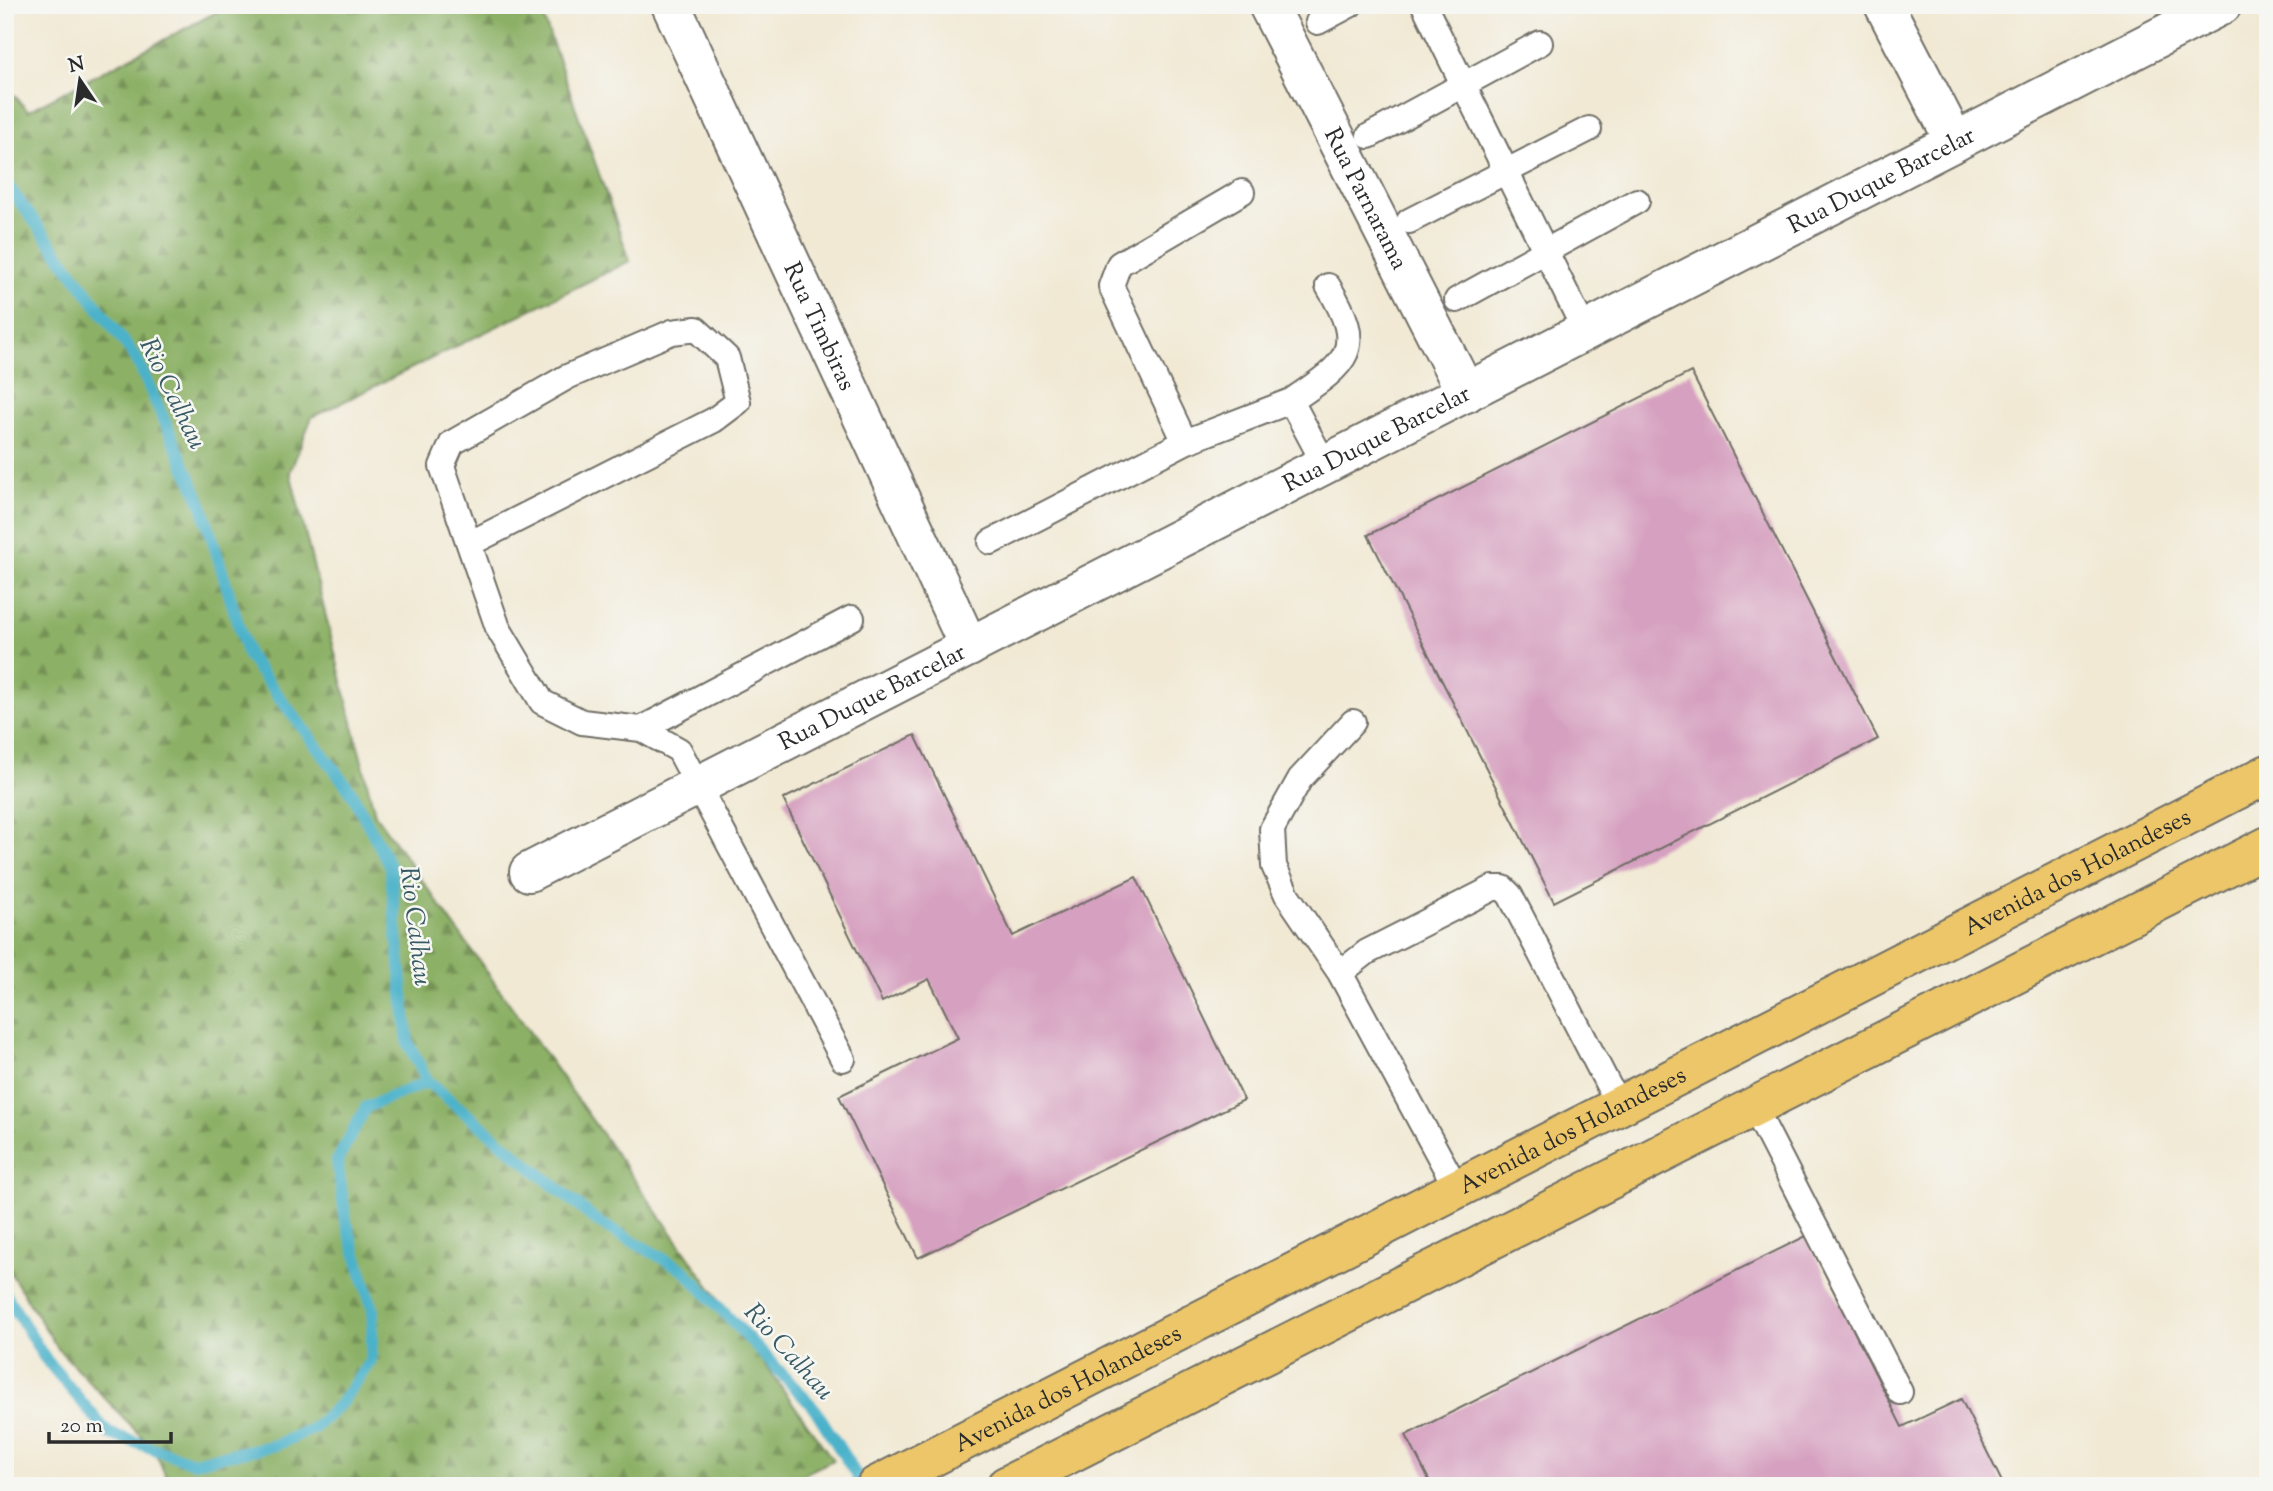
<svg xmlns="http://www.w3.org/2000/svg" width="2273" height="1491" font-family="'Sorts Mill Goudy',serif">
	<defs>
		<pattern id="forest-firs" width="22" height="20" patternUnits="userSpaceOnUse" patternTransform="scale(1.75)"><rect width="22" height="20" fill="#8cb166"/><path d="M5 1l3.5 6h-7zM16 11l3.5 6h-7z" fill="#739054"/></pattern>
	</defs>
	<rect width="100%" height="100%" fill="#f6f6f2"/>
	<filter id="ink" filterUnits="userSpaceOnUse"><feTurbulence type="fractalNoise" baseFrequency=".0143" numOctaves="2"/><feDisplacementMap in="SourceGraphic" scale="14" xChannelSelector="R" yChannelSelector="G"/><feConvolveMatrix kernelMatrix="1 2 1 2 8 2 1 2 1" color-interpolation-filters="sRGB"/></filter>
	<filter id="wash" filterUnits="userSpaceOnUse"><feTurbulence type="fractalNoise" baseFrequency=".00686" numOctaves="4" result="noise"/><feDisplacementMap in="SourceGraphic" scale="28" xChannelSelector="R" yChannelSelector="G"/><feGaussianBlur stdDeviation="1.57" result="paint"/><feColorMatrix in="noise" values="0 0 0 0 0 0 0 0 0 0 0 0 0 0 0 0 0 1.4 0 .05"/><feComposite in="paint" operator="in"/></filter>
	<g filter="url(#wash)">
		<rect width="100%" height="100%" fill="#f1e9d4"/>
		<path fill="url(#forest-firs)" stroke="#5c6e48" stroke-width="2" d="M230 5H539L630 261 312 417 290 472 375 814 833 1460 779 1486H170L155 1451 58 1349 5 1264V85L28 111Z"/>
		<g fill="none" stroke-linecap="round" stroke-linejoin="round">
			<path stroke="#4cb2ca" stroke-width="12" d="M5 182 136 358 201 502 248 656 350 790 390 866 408 1043 428 1082 598 1222 684 1270 815 1409 863 1486
				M5 1293 44 1357 108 1433 193 1462 276 1445 314 1428 341 1403 371 1360 373 1310 346 1221 337 1161 366 1107 428 1082"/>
		</g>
		<g id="blocks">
			<path fill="#d6a0c0" d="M1691 372 1878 739 1554 902 1368 535Z
				M915 735 1013 936 1136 877 1244 1100 918 1258 839 1096 958 1038 929 979 882 1002 783 799Z
				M1806 1236 1902 1427 1961 1399 2004 1486H1432L1406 1435Z"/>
		</g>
	</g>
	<g filter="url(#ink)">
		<use href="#blocks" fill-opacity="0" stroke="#706e66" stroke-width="2"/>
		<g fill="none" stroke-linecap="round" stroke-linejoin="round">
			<defs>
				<path id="service" d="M1424 5 1585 331
					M1318 22 1350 5
					M1369 136 1540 43
					M1242 192 1119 264 1111 286 1185 442 1291 401 1325 465
					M1409 221 1589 129
					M1457 300 1637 201
					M1291 401C1346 364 1368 351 1328 286
					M991 542 1185 442
					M469 544 714 420 738 402 727 358 696 329 672 332 567 377 452 443 442 466 498 628 542 702 582 722 641 729 679 750 843 1059
					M641 729 852 618
					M1340 973 1287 895 1274 866 1272 829 1300 779 1353 722
					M1754 1107 1900 1392
					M1457 1189 1340 973 1367 952 1493 888H1503L1510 895 1619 1106"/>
				<g id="minor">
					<path id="s1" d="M671 5 969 647"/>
					<path id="s2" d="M1268 5 1466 393"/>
					<path d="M1884 5 1955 142"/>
					<path id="s3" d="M529 872 2222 5"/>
				</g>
				<g id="primary">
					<path id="s4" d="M876 1486 2268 774"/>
					<path d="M1006 1486 2268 846"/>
				</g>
			</defs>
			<use href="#service" stroke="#706e66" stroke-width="28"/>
			<use href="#minor" stroke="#706e66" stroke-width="42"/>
			<use href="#primary" stroke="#706e66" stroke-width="42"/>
			<use href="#service" stroke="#fff" stroke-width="24"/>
			<use href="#minor" stroke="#fff" stroke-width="38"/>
			<use href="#primary" stroke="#ecc669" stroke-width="38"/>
		</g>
	</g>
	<g text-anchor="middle" stroke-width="5" stroke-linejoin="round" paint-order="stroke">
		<g font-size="24" fill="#2b2b2b" stroke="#f6f6f2">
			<text dy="8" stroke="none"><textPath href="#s3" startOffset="1519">Rua Duque Barcelar</textPath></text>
			<text dy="8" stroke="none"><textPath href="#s2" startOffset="217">Rua Parnarama</textPath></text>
			<text dy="8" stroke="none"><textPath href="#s1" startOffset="354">Rua Timbiras</textPath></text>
			<text dy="8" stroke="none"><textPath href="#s3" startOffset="952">Rua Duque Barcelar</textPath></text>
			<text dy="8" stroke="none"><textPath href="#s3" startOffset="385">Rua Duque Barcelar</textPath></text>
			<text dy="8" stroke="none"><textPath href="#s4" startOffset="1349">Avenida dos Holandeses</textPath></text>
			<text dy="8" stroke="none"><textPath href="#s4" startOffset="782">Avenida dos Holandeses</textPath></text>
			<text dy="8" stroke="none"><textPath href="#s4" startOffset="215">Avenida dos Holandeses</textPath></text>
		</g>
		<g font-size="26" font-style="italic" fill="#375a63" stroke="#f6f6f2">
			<text transform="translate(174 393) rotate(64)" y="9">Rio Calhau</text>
			<text transform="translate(417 926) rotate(83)" y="9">Rio Calhau</text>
			<text transform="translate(790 1351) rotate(48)" y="9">Rio Calhau</text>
		</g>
	</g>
	<rect width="2273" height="1491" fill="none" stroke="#f6f6f2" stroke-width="28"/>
	<g transform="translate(80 80) rotate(347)" stroke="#f6f6f2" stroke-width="5" paint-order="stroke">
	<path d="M0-5L12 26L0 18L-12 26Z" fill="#2b2b2b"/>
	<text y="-10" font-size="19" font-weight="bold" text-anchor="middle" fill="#2b2b2b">N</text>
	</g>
	<path d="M49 1432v10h122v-10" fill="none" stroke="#2b2b2b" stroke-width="3.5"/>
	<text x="60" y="1432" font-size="21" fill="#2b2b2b" stroke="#f6f6f2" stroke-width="5" paint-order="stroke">20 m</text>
</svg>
